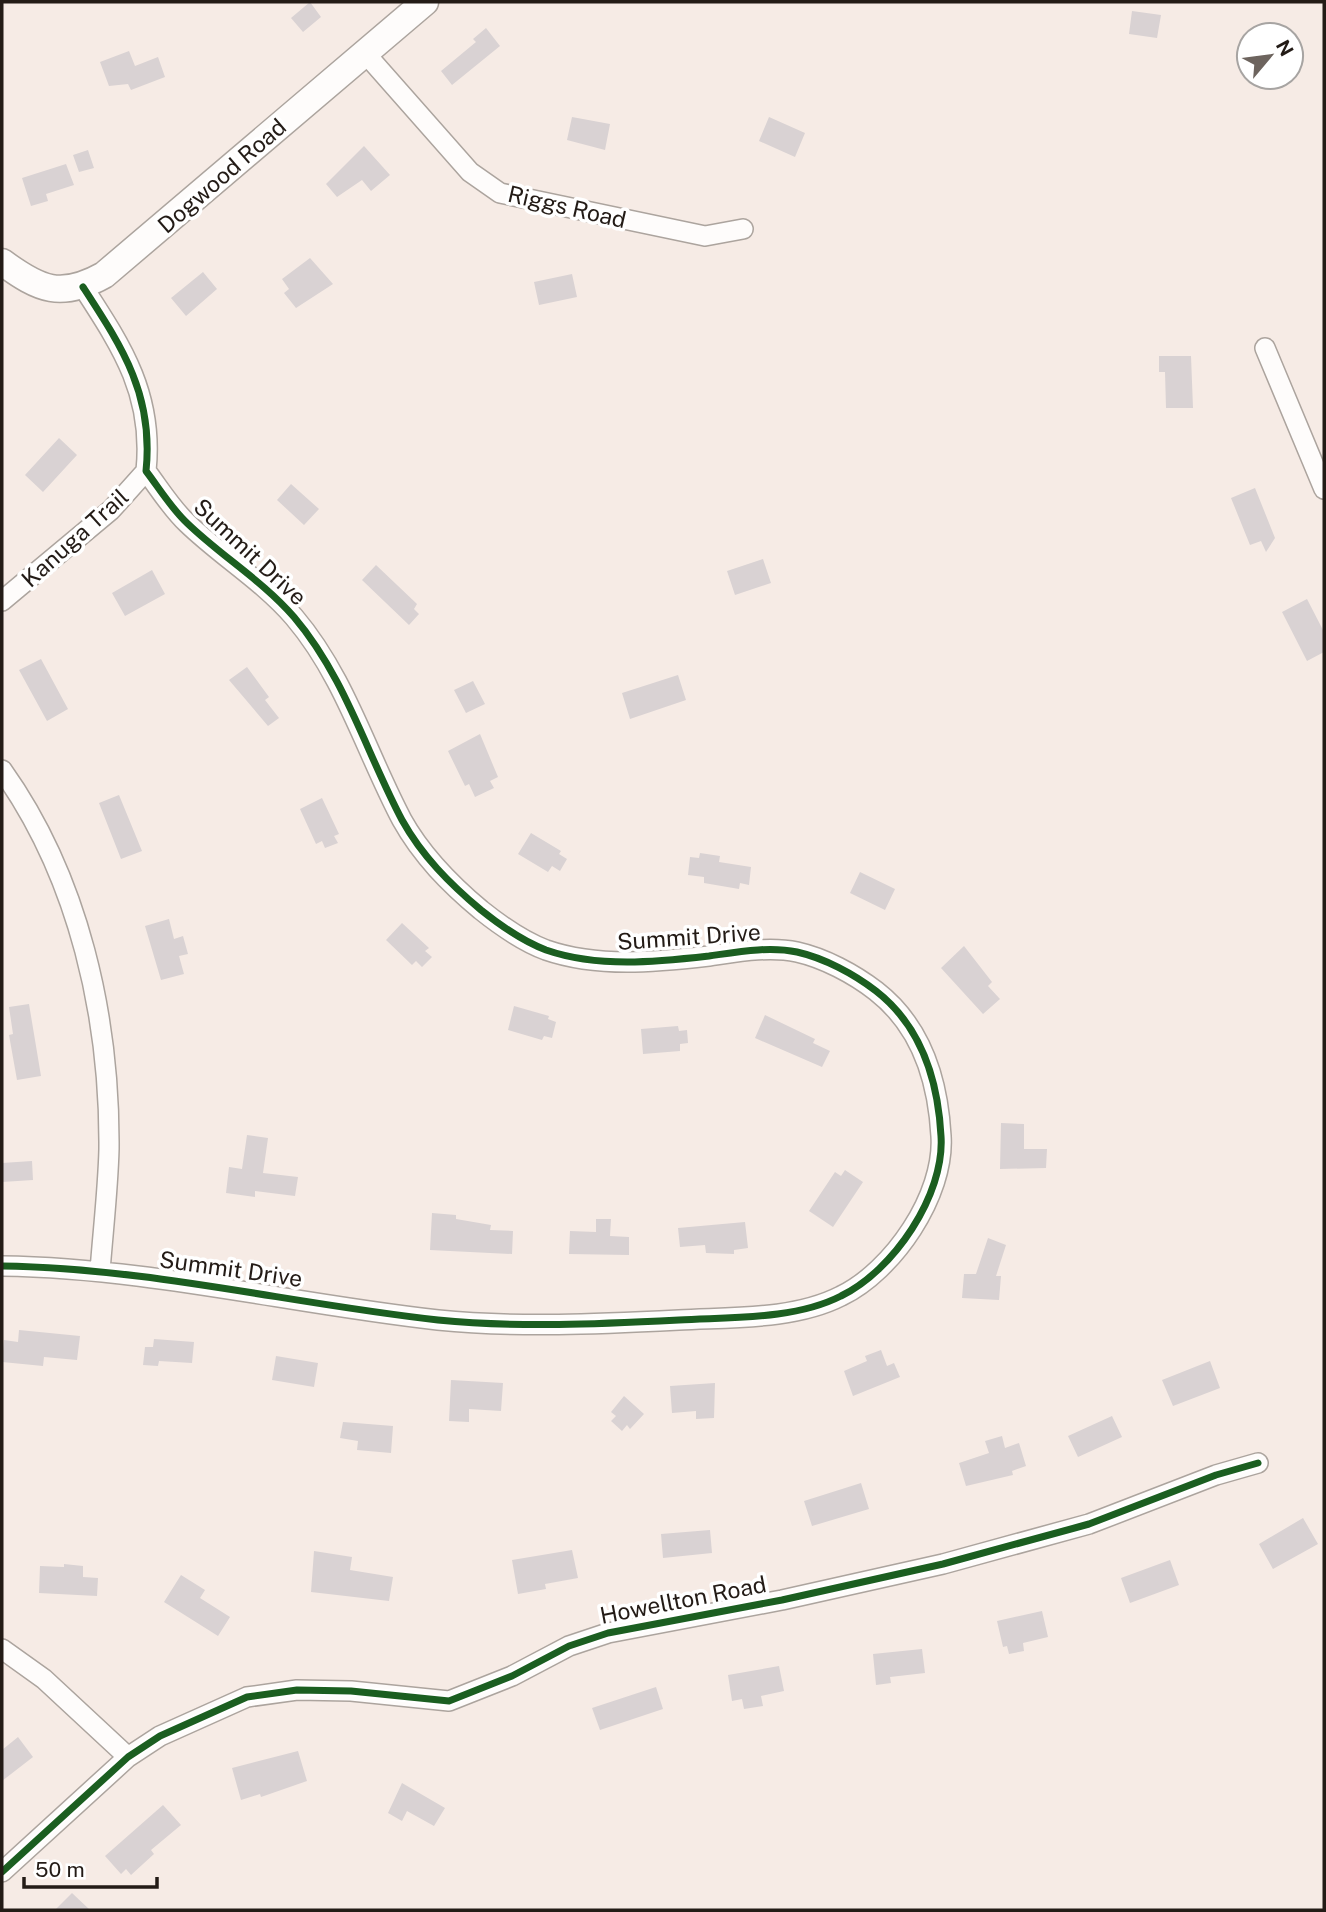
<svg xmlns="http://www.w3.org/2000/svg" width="1326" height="1912" font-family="'Public Sans',sans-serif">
	<rect width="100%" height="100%" fill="#f6ebe5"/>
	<path fill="#d9d2d3" d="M310 2 321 17 303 32 291 18Z
		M1132 11 1161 15 1157 38 1129 34Z
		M486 28 500 46 452 85 441 71 476 42 473 39Z
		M129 51 135 66 158 57 165 77 131 90 128 84 109 86 100 62Z
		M572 117 610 124 605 150 567 140Z
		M769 117 805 133 795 157 759 141Z
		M364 146 390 175 371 191 362 180 337 197 326 184Z
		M88 150 94 168 79 172 73 155Z
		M66 164 74 185 46 194 48 201 31 206 22 178Z
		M310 258 333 284 296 308 284 293 289 289 282 279Z
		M203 272 217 289 186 316 171 298Z
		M572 274 577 297 539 305 534 282Z
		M1159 356H1191L1193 408H1166L1165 372H1159Z
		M59 438 77 455 43 492 25 475Z
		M291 484 319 509 304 525 277 500Z
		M1255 488 1275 538 1266 552 1261 541 1250 545 1231 498Z
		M763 559 771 583 735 595 727 571Z
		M376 565 417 604 414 609 419 614 409 625 362 580Z
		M152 570 165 594 125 616 112 593Z
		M1307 599 1324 632V652L1307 661 1282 612Z
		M41 659 68 709 47 721 19 670Z
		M247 667 269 697 265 700 279 718 268 726 229 680Z
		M678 675 686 700 630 719 622 693Z
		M473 681 485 704 466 713 454 690Z
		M480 734 498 777 490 781 494 788 475 797 469 784 465 786 448 751Z
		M119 795 142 851 121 859 99 803Z
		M322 798 339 834 334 836 338 843 325 848 322 841 316 844 300 809Z
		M531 833 561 851 559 854 567 859 560 871 552 866 548 872 518 854Z
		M700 853 720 856 719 862 751 867 749 885 740 883 739 889 704 883V877L688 875 690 857 699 858Z
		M860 872 895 889 885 910 850 893Z
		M169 919 174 939 183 936 188 954 179 956 184 974 161 980 145 926Z
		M402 923 429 948 425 951 432 957 422 967 416 961 412 965 386 940Z
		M964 946 992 982 988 986 1000 999 983 1014 941 968Z
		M29 1004 41 1076 17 1080 9 1035 13 1034 9 1007Z
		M514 1006 549 1016 548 1019 556 1022 552 1038 544 1036 542 1040 508 1030Z
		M765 1015 815 1039 813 1043 830 1051 822 1067 755 1038Z
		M678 1026 679 1031 687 1030 688 1043 680 1044V1051L643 1054 641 1029Z
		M1001 1123 1024 1124V1149H1047L1046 1168 1000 1169Z
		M247 1135 268 1138 263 1173 298 1177 295 1196 255 1191V1197L226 1193 229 1167 242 1169Z
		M32 1161 33 1180 2 1182V1163Z
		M845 1170 863 1182 833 1227 809 1211 835 1172 841 1176Z
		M432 1213 456 1215V1219L491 1225 490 1230 513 1231 512 1254 430 1250Z
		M596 1219H611L610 1236 629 1237V1255L569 1254 570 1231 596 1232Z
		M745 1222 748 1248 734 1250V1254L706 1253 705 1245 680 1247 678 1228Z
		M988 1238 1006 1245 996 1276H1001L999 1300 962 1298 964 1274H976Z
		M19 1330 80 1336 77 1360 44 1357 43 1366 2 1362 4 1340 18 1342Z
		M154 1339 194 1342 192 1363 159 1361 158 1366 143 1365 145 1347H153Z
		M881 1350 887 1366 894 1363 900 1377 853 1396 844 1371 867 1361 865 1356Z
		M276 1356 318 1363 314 1387 272 1380Z
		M1210 1361 1220 1388 1173 1406 1162 1380Z
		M451 1380 503 1383 501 1411 469 1409V1422L449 1421Z
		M715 1383 714 1418 696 1419V1411L672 1413 670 1386Z
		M624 1396 644 1414 630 1429 627 1425 622 1431 611 1421 616 1416 611 1412Z
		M1112 1416 1122 1437 1078 1457 1068 1436Z
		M343 1422 393 1426 391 1453 357 1450 358 1441 340 1438Z
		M1002 1436 1005 1448 1019 1443 1026 1466 1012 1471 1013 1475 966 1486 959 1463 989 1453 985 1441Z
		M861 1483 869 1509 812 1526 804 1501Z
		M1303 1518 1318 1544 1273 1569 1259 1544Z
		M710 1530 712 1553 663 1558 661 1534Z
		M572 1550 578 1578 545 1584 546 1589 518 1594 512 1560Z
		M314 1551 352 1557 350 1570 393 1577 389 1601 311 1592Z
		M1170 1560 1179 1585 1130 1603 1121 1578Z
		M64 1564 83 1566V1577L98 1578 97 1596 39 1593 40 1566 64 1567Z
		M181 1575 205 1590 200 1598 230 1617 218 1636 164 1602Z
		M1042 1611 1048 1637 1023 1643 1024 1651 1009 1654 1007 1646 1003 1647 997 1621Z
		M922 1649 925 1673 890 1677 891 1683 876 1685 873 1654Z
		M779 1666 784 1691 761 1696 763 1706 744 1709 742 1699 732 1701 728 1675Z
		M656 1687 663 1709 600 1730 592 1708Z
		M18 1737 33 1757 2 1781V1750Z
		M298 1751 307 1781 261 1797 260 1794 241 1800 232 1768Z
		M402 1783 445 1808 434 1826 407 1811 402 1821 388 1813Z
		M163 1805 181 1825 151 1850 154 1854 131 1875 126 1869 121 1874 105 1856Z
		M72 1893 90 1910H55Z"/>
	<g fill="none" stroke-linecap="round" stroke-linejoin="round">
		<defs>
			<path id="street" d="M365 53 470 172 500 193 705 236 743 229
				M1265 348 1324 489
				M2 601 111 510 146 471
				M2 770C79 878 110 1017 109 1149 108 1189 103 1231 100 1271
				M2 1266C149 1268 292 1304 438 1320 518 1328 599 1324 679 1320 731 1317 794 1320 841 1296 893 1271 945 1195 941 1136 938 1080 921 1026 876 991 854 974 824 958 797 952 769 946 737 952 709 956 656 962 598 968 546 950 522 941 501 926 481 910 450 884 422 856 402 820 366 752 345 677 294 617 263 581 221 556 187 523 171 508 159 488 146 471 154 395 122 347 83 287
				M2 1649 44 1679 128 1757
				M2 1872 128 1757 160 1736 247 1697 297 1690 351 1691 449 1701 512 1676 569 1646 608 1633 782 1600 943 1564 1089 1524 1216 1475 1258 1463"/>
			<path id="secondary" d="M2 262C40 290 61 299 104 275L425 2"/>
		</defs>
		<use href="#street" stroke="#aca49e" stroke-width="22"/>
		<use href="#secondary" stroke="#aca49e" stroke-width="29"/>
		<use href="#street" stroke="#fefcfb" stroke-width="19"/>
		<use href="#secondary" stroke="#fefcfb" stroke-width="26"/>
		<defs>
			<path id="cycleway" d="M2 1266C149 1268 292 1304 438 1320 518 1328 599 1324 679 1320 731 1317 794 1320 841 1296 893 1271 945 1195 941 1136 938 1080 921 1026 876 991 854 974 824 958 797 952 769 946 737 952 709 956 656 962 598 968 546 950 522 941 501 926 481 910 450 884 422 856 402 820 366 752 345 677 294 617 263 581 221 556 187 523 171 508 159 488 146 471 154 395 122 347 83 287
				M2 1872 128 1757 160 1736 247 1697 297 1690 351 1691 449 1701 512 1676 569 1646 608 1633 782 1600 943 1564 1089 1524 1216 1475 1258 1463"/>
		</defs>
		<use href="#cycleway" stroke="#fff" stroke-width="11"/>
		<use href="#cycleway" stroke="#1b5e20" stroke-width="7"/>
	</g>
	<g text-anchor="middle" stroke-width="7" stroke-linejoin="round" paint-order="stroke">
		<g font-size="23" fill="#231b16" stroke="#fff">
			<text transform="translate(222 176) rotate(-41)" y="8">Dogwood Road</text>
			<text transform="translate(567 207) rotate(13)" y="8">Riggs Road</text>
			<text transform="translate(75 538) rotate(-42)" y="8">Kanuga Trail</text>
			<text transform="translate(250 552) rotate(43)" y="8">Summit Drive</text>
			<text transform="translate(689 937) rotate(-4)" y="8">Summit Drive</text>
			<text transform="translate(231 1269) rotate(8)" y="8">Summit Drive</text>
			<text transform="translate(683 1600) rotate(-11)" y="8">Howellton Road</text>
		</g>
	</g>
	<rect width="1326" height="1912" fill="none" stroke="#231b16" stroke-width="7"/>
	<g transform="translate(1270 56) rotate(61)"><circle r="33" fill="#ffffff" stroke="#a7a4a2" stroke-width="2"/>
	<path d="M0-5L12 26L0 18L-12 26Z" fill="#6d645e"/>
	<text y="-10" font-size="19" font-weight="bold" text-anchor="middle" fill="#231b16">N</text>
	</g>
	<path d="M24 1877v10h133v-10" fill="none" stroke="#231b16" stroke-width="3.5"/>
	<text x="35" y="1877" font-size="21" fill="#231b16" stroke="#ffffff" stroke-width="5" paint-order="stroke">50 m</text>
</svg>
